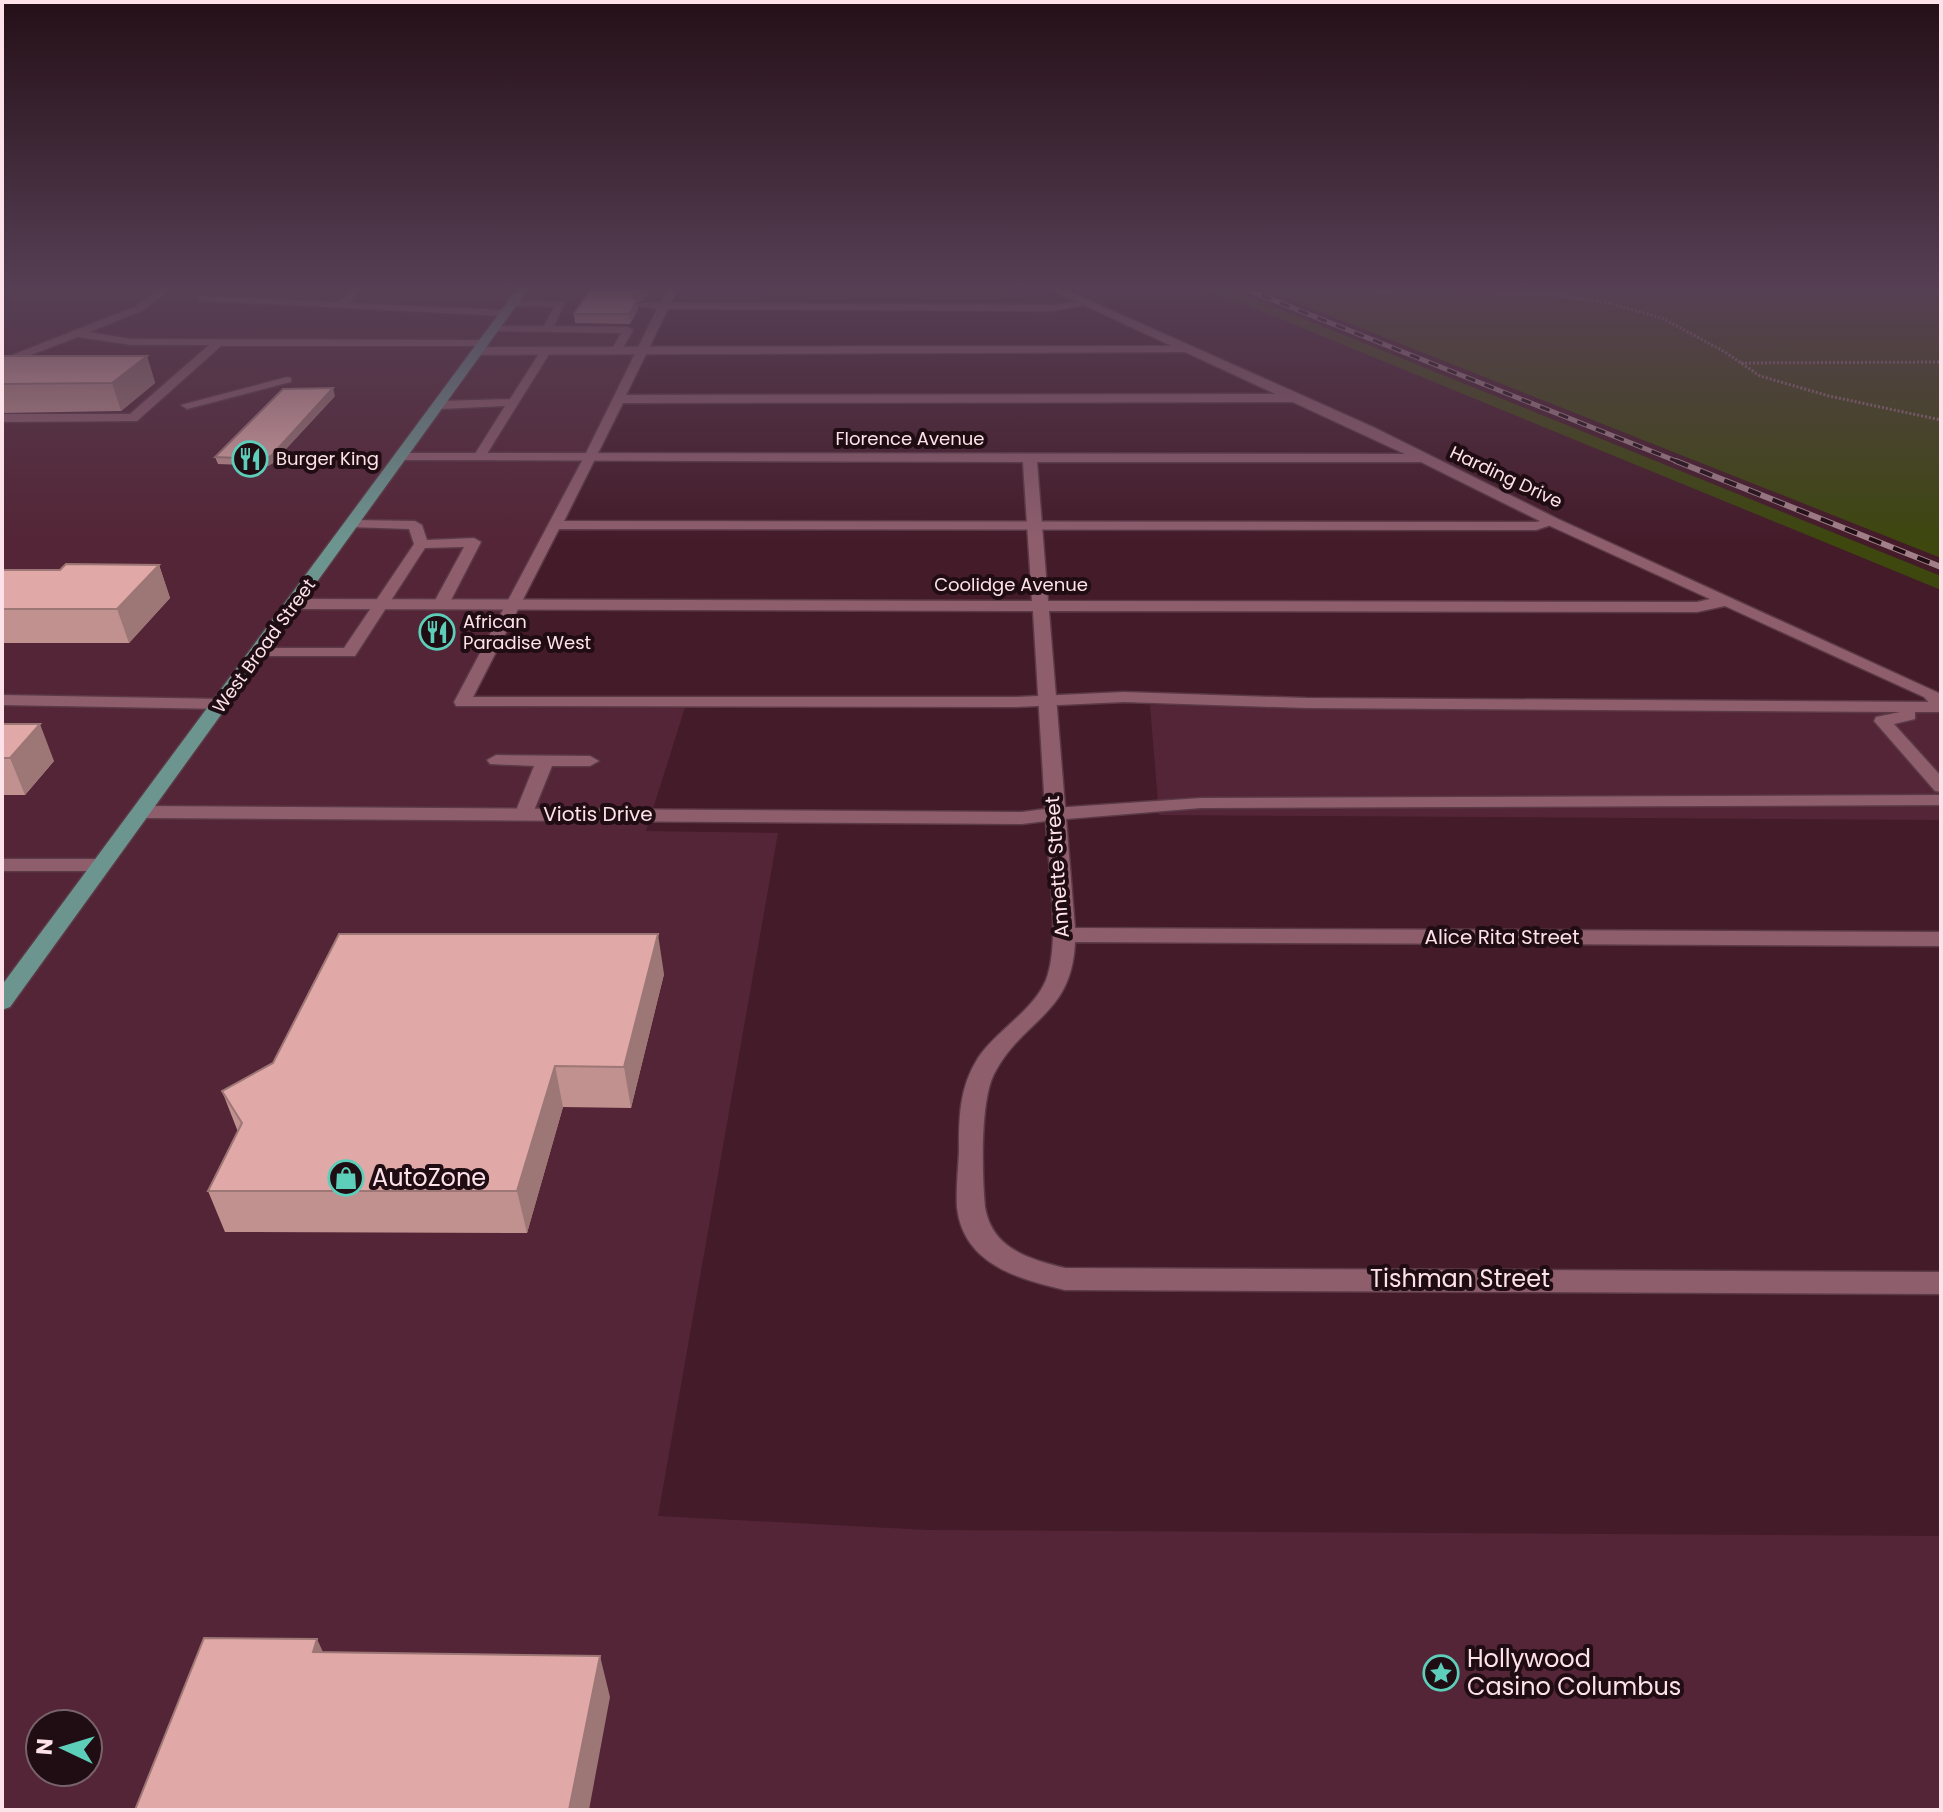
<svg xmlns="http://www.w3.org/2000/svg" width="1943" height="1812" font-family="Poppins,sans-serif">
	<rect width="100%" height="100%" fill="#441b29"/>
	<path fill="#542536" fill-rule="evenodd" d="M2 288H672L465 700 687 701 646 831 778 833 658 1516 929 1530 1941 1536V1810H2ZM40 1724H88V1772H40Z
		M1150 705 1941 706V820L1159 815Z"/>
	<path fill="#3d470e" d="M1205 288H1227L1941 576V590Z
		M1260 288H1941V558Z"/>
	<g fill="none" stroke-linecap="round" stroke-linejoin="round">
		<defs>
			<path id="service" d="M161 288H173L142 311 89 332 131 339 483 340 488 343 483 346H221L137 421 2 422V414H130L209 345H131L78 337 2 366V359L134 307Z
				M352 288H363L345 307H337V303Z
				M668 288H678L671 303 1052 305 1087 301 1092 304 1052 311 668 309 626 395 1295 394 1301 398 1295 402 623 403 564 521 1536 522 1553 518 1560 522 1536 530 559 529 473 697H1016L1124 692 1306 698 1941 702V712H1915V719L1894 724 1941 776V792L1935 791 1874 721 1876 717 1900 712 1306 708 1124 702 1016 707 456 706 454 702 584 457 657 309 635 306 640 303H661Z
				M509 301 565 302 554 326 628 327 633 330 620 353 616 354 611 351 621 333 489 331 488 329 493 326H544L554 307 513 306 509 305Z
				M546 348 551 351 485 457 475 460 473 457 505 406 440 409 434 405 440 401 510 399 542 349Z
				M287 377 291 378V382L187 409 181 405Z
				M354 520 415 521 422 525 427 540 474 538 481 542 449 604 441 609 433 604 464 547 425 548 355 656H253V650L259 648H344L414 544 409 529 349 527 347 524Z
				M2 695 222 699 230 704 222 709 2 705Z
				M496 755 590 756 599 761 590 766H552L533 813 524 819 515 813 534 766 490 764 487 760Z
				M1941 795V805L1201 808 1054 820 1045 814 1054 808 1201 798Z
				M2 859H102L112 865 102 871H2Z"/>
			<path id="minor" d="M1047 288H1061L1373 427 1558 519 1941 694V710L1934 708 1924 697 1725 606 1697 612 1049 611 1075 928 1941 932V946L1075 942C1072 1016 1022 1019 994 1074 980 1102 982 1175 985 1207 992 1249 1029 1259 1065 1268L1941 1272V1294L1065 1290C1018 1279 963 1264 957 1207 956 1189 958 1170 959 1152 959 1118 959 1088 978 1058 997 1030 1033 1011 1046 980 1061 941 1048 864 1046 821L1022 824 142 818 132 812 142 806 1022 812 1045 809 1033 611 295 609 287 604 295 599 1032 601 1023 462 397 460 395 457 402 453 1405 454 1185 352 477 355 471 351 477 347 1172 346ZM1037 462H1421L1548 525 1710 599 1697 602 1048 601Z
				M199 296 505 310 511 313 505 316 203 301 199 300Z"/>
			<path id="primary" d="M518 288H529L10 1007 2 1010V985Z"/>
		</defs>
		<use href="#service" stroke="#5b3946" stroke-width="3"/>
		<use href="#minor" stroke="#5b3946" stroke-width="3"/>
		<use href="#primary" stroke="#5b3946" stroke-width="3"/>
		<path stroke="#95727d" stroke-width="3" stroke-dasharray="2 2" stroke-linecap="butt" d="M1333 288 1396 293 1551 294 1608 303 1662 318 1725 352 1760 376 1829 396 1941 420
			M1741 363 1941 362"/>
		<use href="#service" fill="#8e5e6d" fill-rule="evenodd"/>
		<use href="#minor" fill="#8e5e6d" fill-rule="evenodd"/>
		<use href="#primary" fill="#6d9590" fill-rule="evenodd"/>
		<defs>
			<path id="rail-far1" d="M1243 288 1681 463"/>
			<path id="rail" d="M1676 461 1941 567"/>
		</defs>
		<use href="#rail-far1" stroke="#a2808a" stroke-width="5"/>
		<use href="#rail" stroke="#a2808a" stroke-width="6"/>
		<use href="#rail-far1" stroke="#1f0d13" stroke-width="3" stroke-dasharray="10" stroke-linecap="butt"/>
		<use href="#rail" stroke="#1f0d13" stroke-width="4" stroke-dasharray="13" stroke-linecap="butt"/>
	</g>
	<path fill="#c19190" d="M591 288H647L648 292 643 300 637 303 638 309 630 324 575 323 574 314Z
		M2 356H147L155 383 121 411 2 413Z
		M335 396 273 463 268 466 218 464 215 457Z
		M159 565 170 598 129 643H2V570H60Z
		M2 724 54 761 25 795H2Z
		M664 974 631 1108 563 1107 527 1233 225 1232 208 1191 238 1132 222 1091Z"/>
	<path fill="#9d7676" d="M643 288H647L648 292 643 300 637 303 638 309 630 324 629 314 631 296Z
		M147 356 155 383 121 411 112 383Z
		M333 388 335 396 273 463 268 466 265 459Z
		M159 565 170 598 129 643 117 609Z
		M40 724 54 761 25 795 10 758Z
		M658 934 664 974 631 1108 624 1067Z
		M555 1066 563 1107 527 1233 517 1191Z
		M317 1639 336 1680 313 1652Z
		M600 1656 610 1697 589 1810H569Z"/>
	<path fill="#e0a9a8" stroke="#9d7676" stroke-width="2" d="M591 288H643L642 291 631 296 637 300 629 314H574Z
		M2 356H147L112 383 2 384Z
		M333 388 271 456 265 459 215 457 283 389Z
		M66 564 159 565 117 609H2V570H60Z
		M2 724H40L10 758H2Z
		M339 934H658L624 1067 555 1066 517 1191H208L242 1123 222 1091 273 1063Z
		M204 1638 317 1639 313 1652 600 1656 569 1810H135Z"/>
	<linearGradient id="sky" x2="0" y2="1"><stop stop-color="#250f17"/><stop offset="0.53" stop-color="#563f54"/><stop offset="1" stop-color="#563f54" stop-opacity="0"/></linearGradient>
	<rect width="1943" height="542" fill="url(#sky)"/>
	<defs>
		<symbol id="restaurant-ring" viewBox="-11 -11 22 22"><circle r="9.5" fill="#1f0d13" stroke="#5dceb9" stroke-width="1.5"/><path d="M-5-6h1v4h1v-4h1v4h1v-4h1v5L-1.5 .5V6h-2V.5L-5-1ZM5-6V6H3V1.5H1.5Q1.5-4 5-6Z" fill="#5dceb9"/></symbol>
		<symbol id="shop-ring" viewBox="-11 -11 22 22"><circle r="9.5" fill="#1f0d13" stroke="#5dceb9" stroke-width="1.5"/><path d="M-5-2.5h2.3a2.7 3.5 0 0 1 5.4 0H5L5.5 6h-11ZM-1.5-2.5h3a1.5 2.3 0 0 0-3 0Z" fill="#5dceb9"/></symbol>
		<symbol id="sight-ring" viewBox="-11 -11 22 22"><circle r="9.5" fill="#1f0d13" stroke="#5dceb9" stroke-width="1.5"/><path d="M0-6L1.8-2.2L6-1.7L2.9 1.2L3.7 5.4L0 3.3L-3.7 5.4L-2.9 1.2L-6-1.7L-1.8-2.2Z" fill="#5dceb9"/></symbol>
	</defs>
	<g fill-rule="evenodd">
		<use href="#restaurant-ring" x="230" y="439" width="40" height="40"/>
		<use href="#restaurant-ring" x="417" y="612" width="40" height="40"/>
		<use href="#shop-ring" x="326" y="1158" width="40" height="40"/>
		<use href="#sight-ring" x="1421" y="1653" width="40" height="40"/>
	</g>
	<g text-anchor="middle" stroke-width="8" stroke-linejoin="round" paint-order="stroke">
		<g font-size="18" fill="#fee2e9" stroke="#1f0d13">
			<text x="910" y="445">Florence Avenue</text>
			<text transform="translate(1506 477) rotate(25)" y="6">Harding Drive</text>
			<text x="1011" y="591">Coolidge Avenue</text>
			<text transform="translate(264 646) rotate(-54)" y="6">West Broad Street</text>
		</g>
		<g font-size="18" fill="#fee2e9" stroke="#1f0d13" text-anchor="start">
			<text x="276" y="465">Burger King</text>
			<text x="463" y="628">African<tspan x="463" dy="21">Paradise West</tspan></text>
		</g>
		<g font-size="20" fill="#fee2e9" stroke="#1f0d13">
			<text x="598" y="821">Viotis Drive</text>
			<text transform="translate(1057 867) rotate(-94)" y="7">Annette Street</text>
			<text x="1502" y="944">Alice Rita Street</text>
		</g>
		<g font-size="24" fill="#fee2e9" stroke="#1f0d13" text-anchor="start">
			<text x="372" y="1186">AutoZone</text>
			<text x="1467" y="1667">Hollywood<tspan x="1467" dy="28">Casino Columbus</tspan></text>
		</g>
		<g font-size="24" fill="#fee2e9" stroke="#1f0d13">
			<text x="1460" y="1287">Tishman Street</text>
		</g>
	</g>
	<rect width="1943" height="1812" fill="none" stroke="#fee2e9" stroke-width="8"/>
	<g transform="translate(64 1748) rotate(274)"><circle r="38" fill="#1f0d13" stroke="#786269" stroke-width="2"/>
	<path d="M0-6L14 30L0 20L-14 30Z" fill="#5dceb9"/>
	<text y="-12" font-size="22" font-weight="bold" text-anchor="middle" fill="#fee2e9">N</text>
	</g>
</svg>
